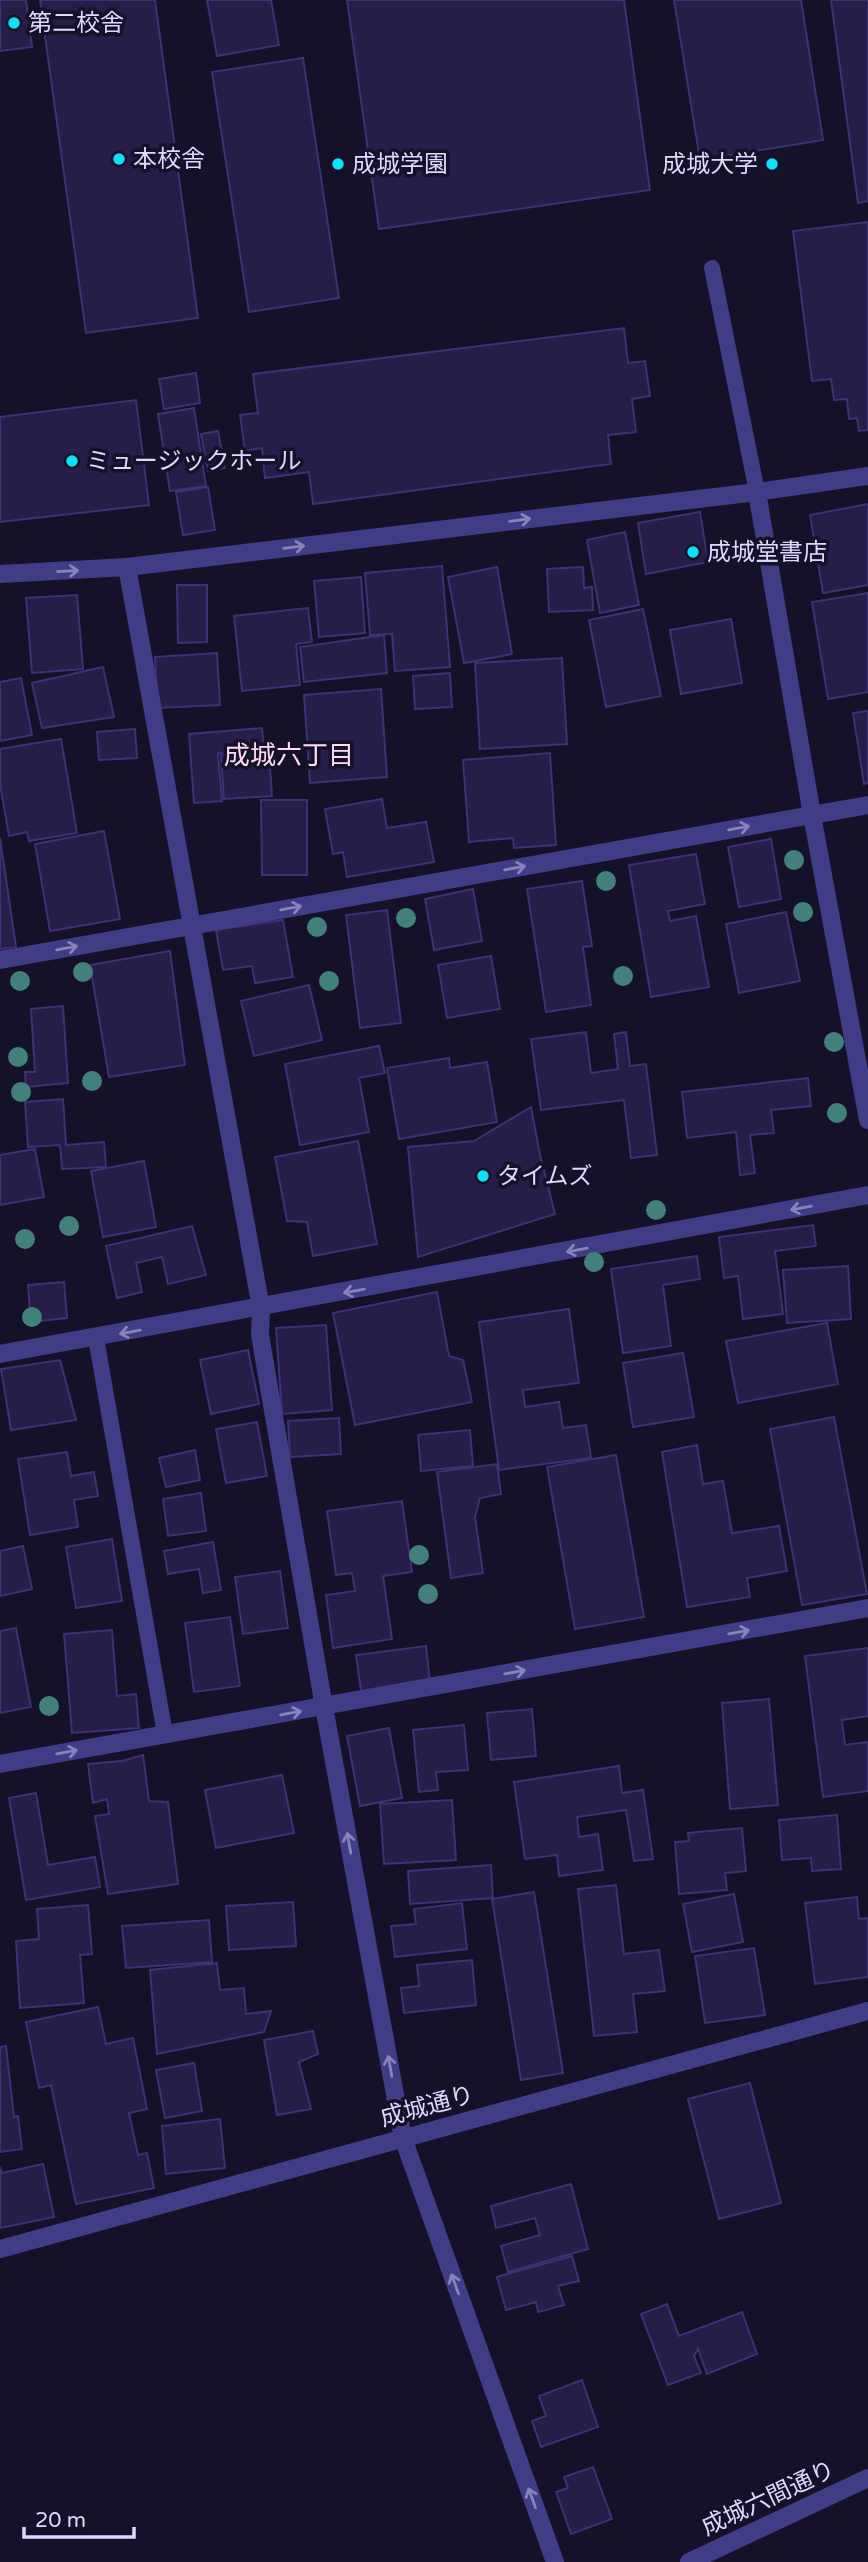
<svg xmlns="http://www.w3.org/2000/svg" width="868" height="2562" font-family="'Varela Round','Noto Sans JP',sans-serif">
	<rect width="100%" height="100%" fill="#151128"/>
	<path fill="#261d49" stroke="#3d3074" stroke-width="2" d="M0 0H26L32 47 0 51Z
		M40 0H155L198 318 86 333Z
		M207 0H271L279 45 217 56Z
		M347 0H624L650 190 379 229Z
		M674 0H801L823 140 700 160Z
		M831 0H868V201L858 203Z
		M303 58 339 298 249 312 212 72Z
		M868 222V430L859 431 857 418 849 419 847 399 834 400 831 379 812 381 793 231Z
		M624 328 628 363 645 361 650 396 632 399 636 432 608 435 611 464 313 504 309 472 265 478 262 448 245 451 240 415 258 413 253 374Z
		M196 373 200 403 164 409 159 379Z
		M136 400 149 505 0 522V417Z
		M194 408 206 486 170 491 158 414Z
		M218 431 225 468 208 471 201 434Z
		M208 487 215 530 183 535 176 492Z
		M868 504V585L823 593 810 515Z
		M700 512 708 562 646 574 638 523Z
		M625 532 639 605 600 613 587 540Z
		M442 566 450 667 395 671 392 634 370 635 365 573Z
		M497 567 512 654 464 663 448 577Z
		M583 567 584 588 592 587 593 610 549 612 547 569Z
		M361 577 365 633 319 637 314 581Z
		M177 585H207V642L178 643Z
		M868 593V692L828 699 812 602Z
		M77 595 83 669 32 673 26 598Z
		M308 608 312 642 296 644 300 685 242 691 234 616Z
		M643 609 661 696 606 707 589 620Z
		M731 619 742 683 681 694 670 630Z
		M384 635 387 673 304 682 300 647Z
		M217 653 220 705 158 708 155 657Z
		M562 658 567 744 480 749 475 663Z
		M103 667 114 717 42 728 32 683Z
		M450 673 452 707 415 709 413 676Z
		M21 678 32 735 0 741V682Z
		M381 689 387 777 310 783 304 695Z
		M868 711V783L864 784 853 713Z
		M262 728 264 749 218 753 222 801 194 803 189 734Z
		M135 729 137 758 99 760 97 732Z
		M61 739 77 833 29 841 27 832 9 836 0 784V749Z
		M269 752 272 796 224 799 221 755Z
		M550 753 556 845 514 848 513 838 469 842 463 760Z
		M382 799 387 828 426 822 434 862 347 877 343 852 333 854 325 809Z
		M261 800H307V875H262Z
		M104 831 120 919 50 931 35 844Z
		M0 838 16 947 0 949Z
		M771 839 781 899 739 907 728 847Z
		M696 854 705 904 668 911 670 921 696 916 709 987 651 997 629 865Z
		M582 881 592 946 583 947 591 1005 546 1012 527 889Z
		M473 889 482 941 434 950 425 899Z
		M387 910 401 1023 360 1028 346 915Z
		M786 912 800 981 739 993 726 924Z
		M283 920 293 977 255 983 252 966 223 970 216 930Z
		M170 951 185 1065 109 1077 90 965Z
		M491 956 500 1009 447 1018 438 965Z
		M309 985 322 1040 254 1056 241 1001Z
		M63 1006 68 1083 26 1087 25 1072H35L31 1009Z
		M586 1032 591 1073 618 1069 614 1034 626 1032 630 1066 646 1064 657 1155 631 1158 624 1100 541 1110 531 1039Z
		M379 1046 385 1073 359 1078 369 1132 300 1145 285 1064Z
		M449 1058 450 1068 487 1062 497 1122 399 1139 387 1068Z
		M808 1078 811 1106 771 1110 774 1133 750 1135 755 1173 740 1175 736 1132 687 1138 682 1092Z
		M63 1099 66 1145 104 1142 106 1167 62 1169 60 1145 28 1147 25 1102Z
		M531 1107 540 1155 555 1214 418 1257 408 1147 474 1141Z
		M358 1141 377 1244 313 1256 307 1222 287 1221 275 1157Z
		M35 1149 44 1197 0 1205V1155Z
		M144 1161 156 1227 103 1237 91 1171Z
		M813 1225 816 1246 775 1251 783 1314 743 1319 738 1276 724 1278 719 1237Z
		M192 1226 206 1275 168 1284 162 1257 136 1263 142 1292 117 1298 106 1246Z
		M697 1256 700 1279 663 1285 671 1346 623 1353 611 1269Z
		M848 1266 851 1319 787 1323 783 1270Z
		M64 1282 67 1318 31 1322 28 1285Z
		M437 1292 449 1356 463 1360 472 1402 355 1425 333 1313Z
		M569 1309 579 1383 523 1390 525 1407 559 1402 563 1428 586 1425 591 1458 499 1470 479 1322Z
		M827 1323 838 1384 738 1403 726 1341Z
		M326 1325 332 1410 282 1414 276 1328Z
		M248 1350 259 1404 211 1414 200 1360Z
		M683 1353 694 1417 633 1427 623 1363Z
		M60 1360 76 1420 11 1430 1 1369Z
		M834 1417 867 1594 802 1605 770 1429Z
		M339 1418 341 1454 290 1457 288 1421Z
		M257 1422 267 1476 226 1483 216 1429Z
		M470 1430 473 1466 421 1471 418 1435Z
		M697 1445 703 1484 723 1481 732 1533 779 1526 787 1571 747 1578 750 1597 687 1607 662 1452Z
		M195 1450 200 1480 166 1487 159 1458Z
		M67 1452 71 1476 94 1472 98 1496 74 1500 78 1527 30 1535 18 1459Z
		M616 1455 644 1617 575 1629 547 1467Z
		M497 1464 501 1494 480 1498 475 1517 483 1573 451 1578 437 1472Z
		M201 1493 206 1531 168 1536 163 1499Z
		M402 1501 412 1572 383 1576 392 1639 333 1648 326 1595 355 1591 352 1573 336 1575 327 1511Z
		M112 1539 122 1601 76 1608 66 1547Z
		M213 1542 221 1590 203 1593 199 1569 168 1574 164 1551Z
		M23 1546 32 1589 0 1596V1551Z
		M280 1571 288 1628 243 1634 235 1577Z
		M230 1617 240 1686 194 1692 185 1623Z
		M16 1628 31 1707 0 1713V1631Z
		M112 1630 117 1696 136 1694 139 1728 72 1733 64 1634Z
		M426 1646 430 1682 361 1691 356 1655Z
		M868 1648V1716L842 1720 845 1745 868 1742V1791L823 1797 805 1656Z
		M769 1699 778 1805 730 1809 722 1703Z
		M532 1709 536 1756 491 1760 487 1713Z
		M464 1725 468 1770 436 1772 438 1790 419 1792 413 1730Z
		M389 1728 402 1798 360 1806 347 1736Z
		M143 1755 149 1801 168 1802 178 1884 108 1894 95 1816 109 1814 107 1799 93 1803 88 1764 122 1761Z
		M619 1766 622 1793 643 1790 653 1859 634 1861 626 1810 577 1817 579 1837 598 1834 603 1870 559 1876 557 1855 525 1859 514 1782Z
		M282 1775 294 1833 216 1848 205 1790Z
		M36 1793 48 1865 95 1857 100 1887 26 1900 9 1798Z
		M452 1800 456 1860 384 1864 380 1804Z
		M837 1815 841 1869 812 1871 811 1858 782 1860 779 1820Z
		M742 1828 746 1871 725 1873 727 1890 679 1894 675 1842 689 1841 688 1833Z
		M491 1865 493 1898 410 1904 408 1871Z
		M616 1885 624 1954 659 1950 665 1991 633 1994 637 2032 594 2036 578 1889Z
		M534 1892 563 2073 521 2080 492 1899Z
		M734 1894 743 1942 692 1952 683 1904Z
		M857 1897 859 1919 868 1918V1977L815 1984 805 1903Z
		M293 1902 296 1946 229 1950 226 1906Z
		M462 1903 467 1949 395 1957 391 1926 416 1924 414 1909Z
		M88 1905 92 1954 80 1955 84 2003 20 2008 16 1941 39 1939 37 1909Z
		M209 1920 212 1962 126 1968 122 1926Z
		M754 1948 765 2015 705 2023 695 1956Z
		M472 1960 476 2005 404 2013 401 1988 419 1986 417 1965Z
		M217 1963 220 1990 244 1988 246 2014 271 2011 264 2032 157 2054 150 1970Z
		M98 2007 106 2044 133 2038 147 2109 129 2113 138 2155 147 2153 154 2188 76 2204 51 2085 39 2088 26 2022Z
		M313 2031 318 2054 299 2062 311 2109 277 2115 264 2040Z
		M6 2046 14 2117 18 2116 22 2149 0 2152V2047Z
		M194 2063 202 2111 165 2118 156 2070Z
		M750 2083 781 2203 719 2219 688 2099Z
		M220 2119 225 2168 166 2174 162 2126Z
		M43 2164 54 2217 0 2228V2167L2 2173Z
		M571 2184 588 2249 508 2272 501 2246 540 2235 535 2218 496 2228 491 2206Z
		M572 2256 579 2281 558 2286 564 2305 538 2312 536 2302 506 2310 497 2277Z
		M667 2304 679 2336 742 2312 757 2354 707 2374 698 2349 694 2356 701 2373 668 2385 641 2314Z
		M582 2380 598 2427 541 2447 532 2421 546 2416 539 2396Z
		M593 2467 612 2519 571 2534 556 2492 568 2488 564 2477Z"/>
	<g fill="none" stroke-linecap="round" stroke-linejoin="round">
		<path stroke="#403d86" stroke-width="16" d="M712 268 757 492
			M96 1338 165 1734"/>
		<path stroke="#403d86" stroke-width="18" d="M127 567 261 1308 260 1335 324 1707 403 2138 555 2562
			M0 574 127 567 757 492 868 476
			M0 960 868 805
			M0 1354 868 1195
			M0 1764 868 1608"/>
		<path stroke="#403d86" stroke-width="18" d="M757 492 812 815 868 1120
			M0 2249 868 2011
			M689 2562 868 2478"/>
	</g>
	<g fill="#42817a">
		<circle cx="794" cy="860" r="10"/>
		<circle cx="606" cy="881" r="10"/>
		<circle cx="803" cy="912" r="10"/>
		<circle cx="406" cy="918" r="10"/>
		<circle cx="317" cy="927" r="10"/>
		<circle cx="83" cy="972" r="10"/>
		<circle cx="623" cy="976" r="10"/>
		<circle cx="20" cy="981" r="10"/>
		<circle cx="329" cy="981" r="10"/>
		<circle cx="834" cy="1042" r="10"/>
		<circle cx="18" cy="1057" r="10"/>
		<circle cx="92" cy="1081" r="10"/>
		<circle cx="21" cy="1092" r="10"/>
		<circle cx="837" cy="1113" r="10"/>
		<circle cx="656" cy="1210" r="10"/>
		<circle cx="69" cy="1226" r="10"/>
		<circle cx="25" cy="1239" r="10"/>
		<circle cx="594" cy="1262" r="10"/>
		<circle cx="32" cy="1317" r="10"/>
		<circle cx="419" cy="1555" r="10"/>
		<circle cx="428" cy="1594" r="10"/>
		<circle cx="49" cy="1706" r="10"/>
	</g>
	<defs><path id="oneway-shaft" d="M-6 0H5M1.5-3L5.5 0L1.5 3" fill="none" stroke-width="1.6" stroke-linecap="round" stroke-linejoin="round" transform="scale(1.75)"/></defs>
	<g stroke="#8783bc">
		<use href="#oneway-shaft" transform="translate(520 520) rotate(-7)"/>
		<use href="#oneway-shaft" transform="translate(294 547) rotate(-7)"/>
		<use href="#oneway-shaft" transform="translate(68 571) rotate(-3)"/>
		<use href="#oneway-shaft" transform="translate(739 828) rotate(-10)"/>
		<use href="#oneway-shaft" transform="translate(515 868) rotate(-10)"/>
		<use href="#oneway-shaft" transform="translate(291 908) rotate(-10)"/>
		<use href="#oneway-shaft" transform="translate(67 948) rotate(-10)"/>
		<use href="#oneway-shaft" transform="translate(801 1208) rotate(170)"/>
		<use href="#oneway-shaft" transform="translate(577 1250) rotate(170)"/>
		<use href="#oneway-shaft" transform="translate(354 1291) rotate(170)"/>
		<use href="#oneway-shaft" transform="translate(130 1332) rotate(170)"/>
		<use href="#oneway-shaft" transform="translate(739 1632) rotate(-10)"/>
		<use href="#oneway-shaft" transform="translate(515 1672) rotate(-10)"/>
		<use href="#oneway-shaft" transform="translate(291 1713) rotate(-10)"/>
		<use href="#oneway-shaft" transform="translate(67 1752) rotate(-10)"/>
		<use href="#oneway-shaft" transform="translate(349 1843) rotate(-100)"/>
		<use href="#oneway-shaft" transform="translate(390 2066) rotate(-100)"/>
		<use href="#oneway-shaft" transform="translate(455 2284) rotate(-110)"/>
		<use href="#oneway-shaft" transform="translate(532 2498) rotate(-110)"/>
	</g>
	<g fill="#0be2f8" stroke="#151128" stroke-width="2.5">
		<circle cx="14" cy="23" r="7"/>
		<circle cx="119" cy="159" r="7"/>
		<circle cx="338" cy="164" r="7"/>
		<circle cx="772" cy="164" r="7"/>
		<circle cx="72" cy="461" r="7"/>
		<circle cx="693" cy="552" r="7"/>
		<circle cx="483" cy="1176" r="7"/>
	</g>
	<g text-anchor="middle" stroke-width="7" stroke-linejoin="round" paint-order="stroke">
		<g font-size="24" fill="#ddd9fe" stroke="#151128" text-anchor="start">
			<text x="28" y="31">第二校舎</text>
			<text x="133" y="167">本校舎</text>
			<text x="352" y="172">成城学園</text>
			<text x="758" y="172" text-anchor="end">成城大学</text>
			<text x="86" y="469">ミュージックホール</text>
			<text x="707" y="560">成城堂書店</text>
			<text x="497" y="1184">タイムズ</text>
		</g>
		<g font-size="24" fill="#ddd9fe" stroke="#151128">
			<text transform="translate(427 2106) rotate(-15)" y="8">成城通り</text>
			<text transform="translate(768 2498) rotate(-25)" y="8">成城六間通り</text>
		</g>
		<g font-size="26" fill="#fedbf2" stroke="#151128">
			<text x="289" y="764">成城六丁目</text>
		</g>
	</g>
	<path d="M24 2527v10h110v-10" fill="none" stroke="#ddd9fe" stroke-width="3.5"/>
	<text x="35" y="2527" font-size="21" fill="#ddd9fe" stroke="#151128" stroke-width="5" paint-order="stroke">20 m</text>
</svg>
